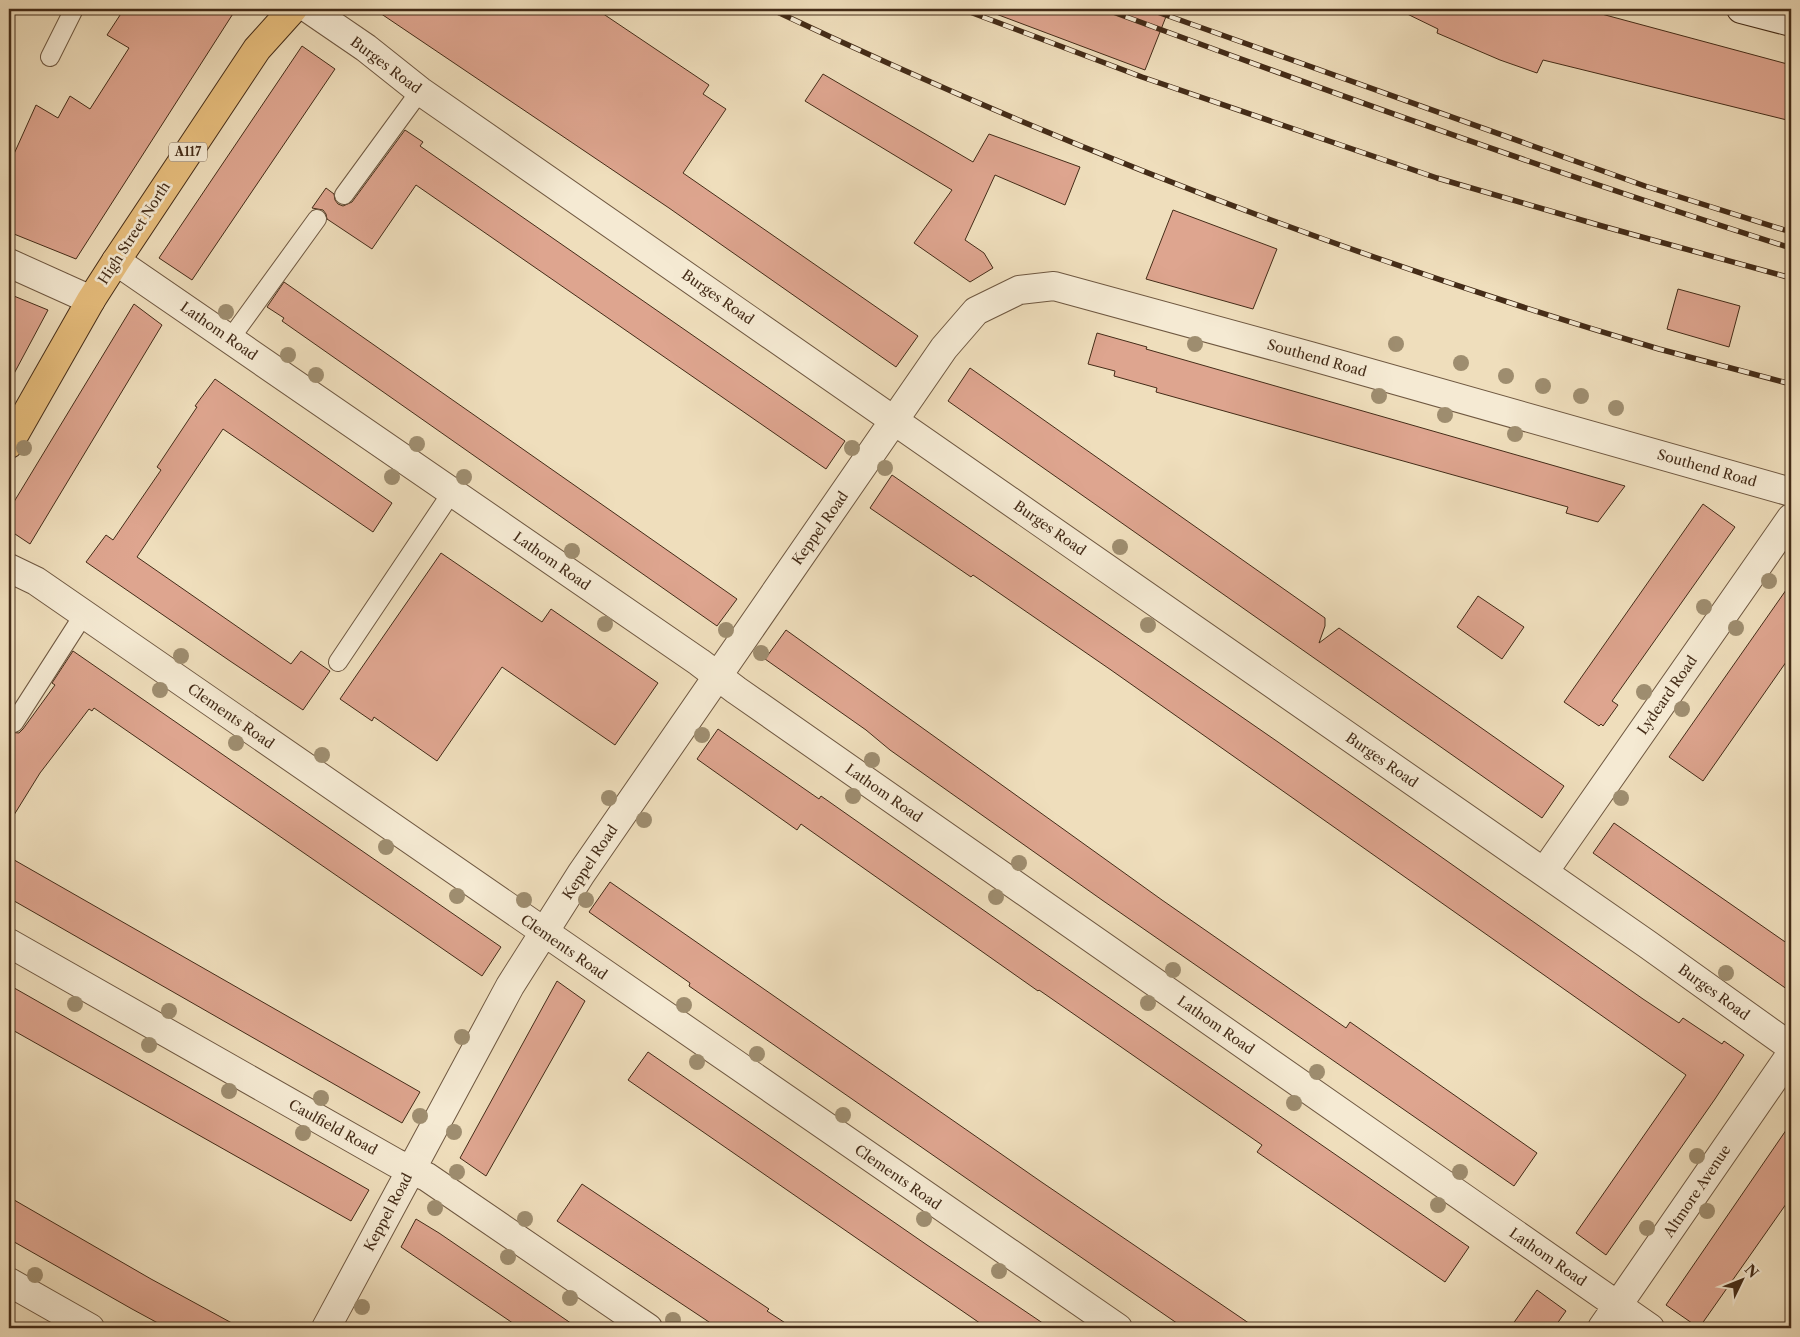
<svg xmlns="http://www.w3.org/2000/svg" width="1800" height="1337" font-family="'Libre Caslon Text',serif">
	<rect width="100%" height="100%" fill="#efdebc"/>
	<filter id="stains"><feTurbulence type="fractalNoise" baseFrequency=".004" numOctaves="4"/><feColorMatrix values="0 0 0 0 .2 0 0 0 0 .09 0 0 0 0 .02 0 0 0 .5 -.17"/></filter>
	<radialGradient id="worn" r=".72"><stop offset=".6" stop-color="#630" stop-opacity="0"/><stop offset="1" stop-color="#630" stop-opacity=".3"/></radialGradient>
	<path fill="#dea58f" stroke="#442c18" d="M124 9H236L76 259 9 232V165L36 105 58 118 70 96 90 109 129 48 107 35Z
		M374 9H596L709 85 703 94 726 109 683 173 918 336 896 367 669 208Z
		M988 9H1169L1145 70 988 11Z
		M1397 9H1583L1791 65V121L1543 60 1537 73 1500 60 1437 33 1438 29Z
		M302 46 335 69 192 280 159 258Z
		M823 74 973 162 989 134 1080 167 1065 205 995 175 965 240 984 253 993 268 970 282 914 243 952 190 805 101Z
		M405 130 423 142 420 146 845 441 826 469 416 185 372 249 327 219 326 214 323 210 312 208 326 188 334 194 335 200 338 204 343 206 352 202Z
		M1173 210 1277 249 1253 309 1146 279Z
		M284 282 737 599 717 626 282 321 284 318 267 307Z
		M1678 289 1740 306 1729 347 1667 329Z
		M9 294 48 310 9 383Z
		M134 304 162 325 30 544 9 530V510Z
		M1097 333 1147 347 1146 349 1625 486 1598 522 1566 513 1568 507 1156 392 1157 388 1114 376 1115 371 1088 364Z
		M970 368 1325 618V626L1319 643 1339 628 1564 786 1542 818 948 401Z
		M215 379 392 503 373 532 223 429 137 557 291 664 301 651 330 671 303 710 230 661 86 562 106 535 113 540 161 470 157 467 197 407 195 406Z
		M892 475 1278 742 1643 999 1679 1023 1683 1018 1722 1044 1724 1041 1744 1055 1715 1099 1606 1255 1576 1233 1686 1075 1111 670 973 575 971 577 870 508Z
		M1703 504 1735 527 1612 701 1618 705 1603 726 1601 724 1599 726 1564 702Z
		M441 553 542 622 551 609 658 683 615 745 502 667 437 761 374 717 372 721 340 699Z
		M1791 583V655L1703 781 1669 757Z
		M1478 596 1524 627 1502 659 1457 627Z
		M786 630 1162 900 1346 1028 1350 1022 1537 1153 1514 1186 1102 900 890 750 866 730 765 659Z
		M73 651 501 947 482 976 94 708 92 711 89 709 40 773 9 823V732L19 733 23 729 55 685 52 683Z
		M718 729 819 799 821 796 1063 966 1469 1247 1445 1282 1257 1152 1262 1145 1078 1017 1039 990 1038 991 801 824 797 830 697 759Z
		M1614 823 1791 946V992L1593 853Z
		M9 857 420 1092 402 1123 9 898Z
		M610 882 1040 1181 1256 1328H1184L989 1194 689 986 690 983 589 912Z
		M557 981 585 1001 486 1176 460 1158Z
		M9 985 369 1190 351 1221 9 1028Z
		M648 1052 927 1245 1050 1328H987L907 1273 628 1080Z
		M1791 1123V1197L1699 1328 1666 1305Z
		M582 1184 769 1309 767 1311 793 1328H718L557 1221Z
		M9 1197 151 1279 241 1328H167L132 1309 9 1239Z
		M416 1219 439 1233 578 1328H520L401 1247Z
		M1537 1290 1566 1311 1554 1328H1510Z"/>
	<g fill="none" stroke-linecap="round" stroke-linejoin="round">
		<defs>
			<path id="lane" d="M50 57 74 9
				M344 195 420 91
				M230 339 317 219
				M338 662 452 492
				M14 723 84 614"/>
			<path id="street" d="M309 9 366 48 420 91 1647 944 1791 1047
				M116 261 699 662 736 690 1650 1328
				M9 263 91 300
				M9 568 36 581 1118 1328
				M1544 872 1791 518
				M9 943 396 1163 427 1177 648 1328
				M9 1282 90 1328
				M326 1328 510 986 581 874 944 348 976 311 1019 290 1054 286 1310 356 1791 492
				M1602 1328 1791 1054"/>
			<path id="secondary" d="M1741 9 1791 22"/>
			<path id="primary" d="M9 444 91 300 116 261 257 49 293 9"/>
		</defs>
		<use href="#lane" stroke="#6f5841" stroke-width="20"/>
		<use href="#street" stroke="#6f5841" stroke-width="30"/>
		<use href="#secondary" stroke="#442c18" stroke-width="30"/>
		<use href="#primary" stroke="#442c18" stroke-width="30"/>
		<use href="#lane" stroke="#f5ead3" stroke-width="18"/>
		<use href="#street" stroke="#f5ead3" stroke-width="28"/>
		<use href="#secondary" stroke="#f5ead3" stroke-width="28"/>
		<use href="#primary" stroke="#e8bf7e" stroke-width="28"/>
		<defs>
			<path id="rail" d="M771 9C1057 145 1355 259 1659 349 1703 361 1747 372 1791 384
				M962 9 1142 77 1437 178 1602 226 1791 278
				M1105 9C1332 93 1560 175 1791 248
				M1149 9 1645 186 1791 232"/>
		</defs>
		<use href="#rail" stroke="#442c18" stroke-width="5.5"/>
		<use href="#rail" stroke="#f5ead3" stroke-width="4" stroke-dasharray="11" stroke-linecap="butt"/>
	</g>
	<g fill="#9e8d6f">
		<circle cx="226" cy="312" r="8"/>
		<circle cx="1195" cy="344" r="8"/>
		<circle cx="1396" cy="344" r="8"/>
		<circle cx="288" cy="355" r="8"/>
		<circle cx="1461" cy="363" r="8"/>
		<circle cx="316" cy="375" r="8"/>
		<circle cx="1506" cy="376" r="8"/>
		<circle cx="1543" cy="386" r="8"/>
		<circle cx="1379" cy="396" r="8"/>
		<circle cx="1581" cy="396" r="8"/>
		<circle cx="1616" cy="408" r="8"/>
		<circle cx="1445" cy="415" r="8"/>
		<circle cx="1515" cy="434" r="8"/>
		<circle cx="417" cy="444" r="8"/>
		<circle cx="24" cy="448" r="8"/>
		<circle cx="852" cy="448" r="8"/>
		<circle cx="885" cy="468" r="8"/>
		<circle cx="392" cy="477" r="8"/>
		<circle cx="464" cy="477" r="8"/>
		<circle cx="1120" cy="547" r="8"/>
		<circle cx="572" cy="551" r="8"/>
		<circle cx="1769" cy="581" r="8"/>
		<circle cx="1704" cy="607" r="8"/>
		<circle cx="605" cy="624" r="8"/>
		<circle cx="1148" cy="625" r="8"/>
		<circle cx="1736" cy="628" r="8"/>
		<circle cx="726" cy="630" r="8"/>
		<circle cx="761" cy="653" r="8"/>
		<circle cx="181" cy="656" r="8"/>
		<circle cx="160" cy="690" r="8"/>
		<circle cx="1644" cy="692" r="8"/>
		<circle cx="1682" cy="709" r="8"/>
		<circle cx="702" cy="735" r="8"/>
		<circle cx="236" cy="743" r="8"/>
		<circle cx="322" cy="755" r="8"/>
		<circle cx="872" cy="760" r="8"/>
		<circle cx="853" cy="796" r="8"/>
		<circle cx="609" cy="798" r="8"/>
		<circle cx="1621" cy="798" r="8"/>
		<circle cx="644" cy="820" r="8"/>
		<circle cx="386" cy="847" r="8"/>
		<circle cx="1019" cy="863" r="8"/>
		<circle cx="457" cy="896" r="8"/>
		<circle cx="996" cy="897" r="8"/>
		<circle cx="524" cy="900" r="8"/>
		<circle cx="586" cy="900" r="8"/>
		<circle cx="1173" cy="970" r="8"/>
		<circle cx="1726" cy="973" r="8"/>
		<circle cx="1148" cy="1003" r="8"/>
		<circle cx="75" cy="1004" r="8"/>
		<circle cx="684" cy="1005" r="8"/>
		<circle cx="169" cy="1011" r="8"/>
		<circle cx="462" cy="1037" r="8"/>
		<circle cx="149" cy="1045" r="8"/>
		<circle cx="757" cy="1054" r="8"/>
		<circle cx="697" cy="1062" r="8"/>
		<circle cx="1317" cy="1072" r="8"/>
		<circle cx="229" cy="1091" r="8"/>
		<circle cx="321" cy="1098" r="8"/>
		<circle cx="1294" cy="1103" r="8"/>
		<circle cx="843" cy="1115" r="8"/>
		<circle cx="420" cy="1116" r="8"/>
		<circle cx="454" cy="1132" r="8"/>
		<circle cx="303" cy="1133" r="8"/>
		<circle cx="1697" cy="1156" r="8"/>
		<circle cx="457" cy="1172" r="8"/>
		<circle cx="1460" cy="1172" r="8"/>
		<circle cx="1438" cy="1205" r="8"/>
		<circle cx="435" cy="1208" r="8"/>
		<circle cx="1707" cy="1211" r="8"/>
		<circle cx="525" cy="1219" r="8"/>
		<circle cx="924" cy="1219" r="8"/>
		<circle cx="1647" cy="1228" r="8"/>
		<circle cx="508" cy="1257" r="8"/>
		<circle cx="999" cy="1271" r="8"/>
		<circle cx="35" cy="1275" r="8"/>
		<circle cx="570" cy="1298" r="8"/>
		<circle cx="362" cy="1307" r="8"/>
		<circle cx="673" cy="1320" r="8"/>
	</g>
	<g text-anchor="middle" stroke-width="5" stroke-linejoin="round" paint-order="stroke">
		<rect fill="#f5ead3" stroke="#796550" stroke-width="1" x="169" y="142.5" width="38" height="19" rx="4"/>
		<g font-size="12" font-weight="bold" fill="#442c18">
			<text x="188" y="156">A117</text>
		</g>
		<g font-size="14" fill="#442c18" stroke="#f5ead3">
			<text transform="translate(386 65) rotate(37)" y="5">Burges Road</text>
			<text transform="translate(134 233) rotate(-57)" y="5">High Street North</text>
			<text transform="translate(718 297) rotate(35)" y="5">Burges Road</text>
			<text transform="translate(219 331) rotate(35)" y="5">Lathom Road</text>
			<text transform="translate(1317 358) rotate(16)" y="5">Southend Road</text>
			<text transform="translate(1707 468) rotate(16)" y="5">Southend Road</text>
			<text transform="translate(820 528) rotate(-55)" y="5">Keppel Road</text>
			<text transform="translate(1050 528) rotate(35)" y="5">Burges Road</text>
			<text transform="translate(552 561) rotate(35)" y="5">Lathom Road</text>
			<text transform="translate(1667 695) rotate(-55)" y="5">Lydeard Road</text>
			<text transform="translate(231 716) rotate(35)" y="5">Clements Road</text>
			<text transform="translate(1382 760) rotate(35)" y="5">Burges Road</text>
			<text transform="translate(884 793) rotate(35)" y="5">Lathom Road</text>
			<text transform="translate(590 862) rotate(-56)" y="5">Keppel Road</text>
			<text transform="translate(564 947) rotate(35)" y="5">Clements Road</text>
			<text transform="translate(1714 992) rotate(36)" y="5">Burges Road</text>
			<text transform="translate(1216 1025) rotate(35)" y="5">Lathom Road</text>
			<text transform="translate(333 1127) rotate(29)" y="5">Caulfield Road</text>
			<text transform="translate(898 1177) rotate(35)" y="5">Clements Road</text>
			<text transform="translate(1697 1191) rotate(-56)" y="5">Altmore Avenue</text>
			<text transform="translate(388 1212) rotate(-62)" y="5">Keppel Road</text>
			<text transform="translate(1548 1257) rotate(35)" y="5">Lathom Road</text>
		</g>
	</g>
	<rect width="1800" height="1337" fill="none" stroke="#efdebc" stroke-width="30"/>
	<rect x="10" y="10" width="1780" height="1317" fill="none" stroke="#442c18" stroke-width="2.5"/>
	<rect x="15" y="15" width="1770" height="1307" fill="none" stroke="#442c18"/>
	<g transform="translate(1742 1280) rotate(47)" stroke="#f5ead3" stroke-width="4" paint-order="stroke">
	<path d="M0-4L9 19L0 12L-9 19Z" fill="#442c18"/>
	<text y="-8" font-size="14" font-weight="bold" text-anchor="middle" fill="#442c18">N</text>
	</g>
	<rect width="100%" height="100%" filter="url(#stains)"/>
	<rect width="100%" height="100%" fill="url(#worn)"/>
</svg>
